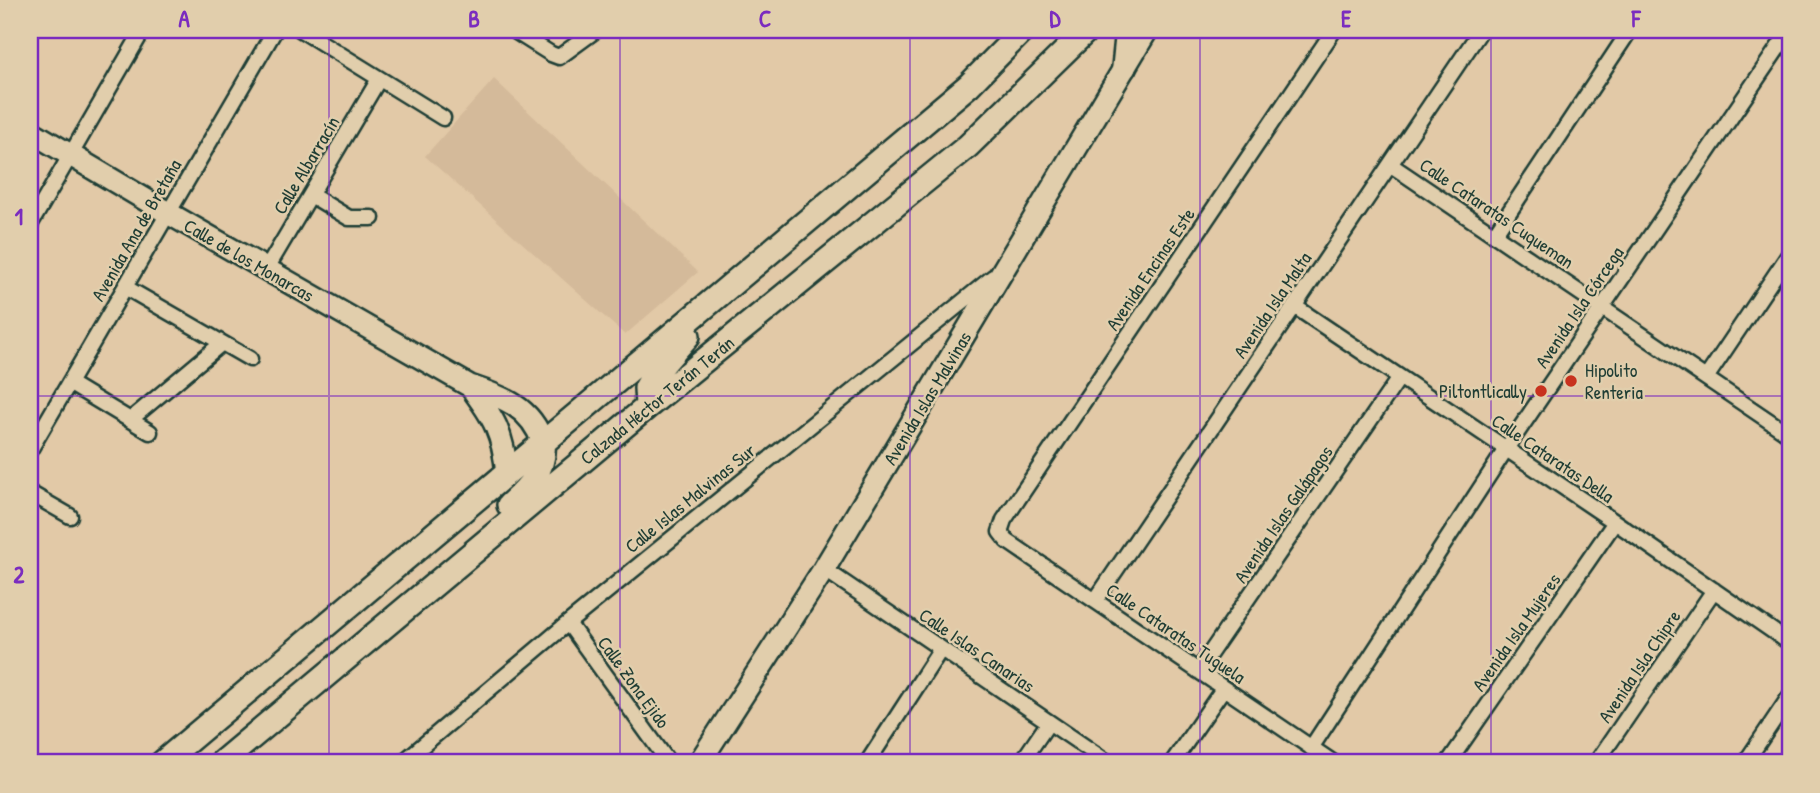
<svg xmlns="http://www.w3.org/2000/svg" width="1820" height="793" font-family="'Patrick Hand',sans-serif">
	<rect width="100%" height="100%" fill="#e2c9a7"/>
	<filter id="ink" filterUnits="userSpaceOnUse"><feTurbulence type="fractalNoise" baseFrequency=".0143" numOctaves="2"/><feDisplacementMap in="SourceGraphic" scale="14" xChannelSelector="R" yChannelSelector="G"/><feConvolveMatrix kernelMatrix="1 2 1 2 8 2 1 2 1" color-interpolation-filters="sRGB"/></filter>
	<g filter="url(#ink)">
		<path fill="#d4ba9a" d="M494 79 698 272 625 335 425 156Z"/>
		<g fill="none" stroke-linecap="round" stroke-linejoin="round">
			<defs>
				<path id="street" d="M301 30 443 118
					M513 30 551 54 559 57 596 30
					M1391 165 1790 435
					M311 195 349 218H372
					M30 225 143 30
					M1494 235 1630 30
					M266 270 379 79
					M125 287 250 359
					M1294 306 1615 522 1790 643
					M1706 378 1790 253
					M69 383 150 432
					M130 420 222 343
					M30 450 275 30
					M30 493 70 516
					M824 569 1109 763
					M1095 601 1481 30
					M568 623 669 763
					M1198 671 1399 378
					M1311 748 1506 449 1790 30
					M402 763 568 623 993 277
					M867 763 941 649
					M1021 763 1049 722
					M1172 763 1223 689
					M1334 763 1007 541 1000 532 1004 520 1334 30
					M1448 763 1615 522
					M1596 763 1714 590
					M1745 763 1790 696"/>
				<path id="secondary" d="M1784 30 1790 34
					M30 131 168 213 470 386C503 397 531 407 543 443
					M470 386C494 418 503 433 507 474
					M699 763 824 569 1147 30"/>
				<path id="primary" d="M1124 30 1127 38 1124 67
					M647 407 646 388 653 376 688 336
					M509 505C528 488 546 470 543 443
					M162 763 969 85 1023 30
					M221 763 647 407 968 146 1087 30"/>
			</defs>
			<use href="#street" stroke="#1f3d34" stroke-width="19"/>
			<use href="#secondary" stroke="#1f3d34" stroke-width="26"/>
			<use href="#primary" stroke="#1f3d34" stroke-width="28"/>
			<use href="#street" stroke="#e1ceac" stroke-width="14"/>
			<use href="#secondary" stroke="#e1ceac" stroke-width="21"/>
			<use href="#primary" stroke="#e1ceac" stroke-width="23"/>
		</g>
	</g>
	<path fill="none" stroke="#7b2cbf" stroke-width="2" stroke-opacity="0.55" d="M329 30V763M620 30V763M910 30V763M1200 30V763M1491 30V763M30 396H1790"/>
	<g fill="#c8321e" stroke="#e1ceac" stroke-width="2.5">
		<circle cx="1571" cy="381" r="7"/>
		<circle cx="1541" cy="391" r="7"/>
	</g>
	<g text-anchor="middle" stroke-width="5" stroke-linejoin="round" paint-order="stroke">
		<g font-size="19" fill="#1f3d34" stroke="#e1ceac">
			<text transform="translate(306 165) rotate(-59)" y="7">Calle Albarracín</text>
			<text transform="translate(1497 213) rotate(34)" y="7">Calle Cataratas Cuqueman</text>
			<text transform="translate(136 230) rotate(-60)" y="7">Avenida Ana de Bretaña</text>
			<text transform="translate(249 260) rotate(30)" y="7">Calle de los Monarcas</text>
			<text transform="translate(1150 269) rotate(-56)" y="7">Avenida Encinas Este</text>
			<text transform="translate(1272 305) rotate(-56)" y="7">Avenida Isla Malta</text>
			<text transform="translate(1579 307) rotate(-56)" y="7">Avenida Isla Córcega</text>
			<text transform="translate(927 398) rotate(-59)" y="7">Avenida Islas Malvinas</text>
			<text transform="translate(657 400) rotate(-39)" y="7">Calzada Héctor Terán Terán</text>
			<text transform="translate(1553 458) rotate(34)" y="7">Calle Cataratas Della</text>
			<text transform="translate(690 498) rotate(-39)" y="7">Calle Islas Malvinas Sur</text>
			<text transform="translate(1283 514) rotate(-56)" y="7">Avenida Islas Galápagos</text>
			<text transform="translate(1516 632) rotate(-55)" y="7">Avenida Isla Mujeres</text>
			<text transform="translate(1176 633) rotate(34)" y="7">Calle Cataratas Tuguela</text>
			<text transform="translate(977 650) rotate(34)" y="7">Calle Islas Canarias</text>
			<text transform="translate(1639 666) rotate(-56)" y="7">Avenida Isla Chipre</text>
			<text transform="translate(634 682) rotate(54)" y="7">Calle Zona Ejido</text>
		</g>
		<g font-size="19" fill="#1f3d34" stroke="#e1ceac" text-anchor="start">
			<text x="1585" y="377">Hipolito<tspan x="1585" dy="22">Renteria</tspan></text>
			<text x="1527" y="398" text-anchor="end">Piltontlically</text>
		</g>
	</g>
	<rect width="1820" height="793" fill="none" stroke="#e1ceac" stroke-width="77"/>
	<rect x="38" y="38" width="1744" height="716" fill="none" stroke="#7b2cbf" stroke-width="2.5"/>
	<g font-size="23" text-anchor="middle" font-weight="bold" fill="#7b2cbf">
		<text x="184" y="27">A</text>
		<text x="474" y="27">B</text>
		<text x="765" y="27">C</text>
		<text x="1055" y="27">D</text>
		<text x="1346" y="27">E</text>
		<text x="1636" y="27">F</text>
		<text x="19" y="225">1</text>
		<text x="19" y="583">2</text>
	</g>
</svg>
